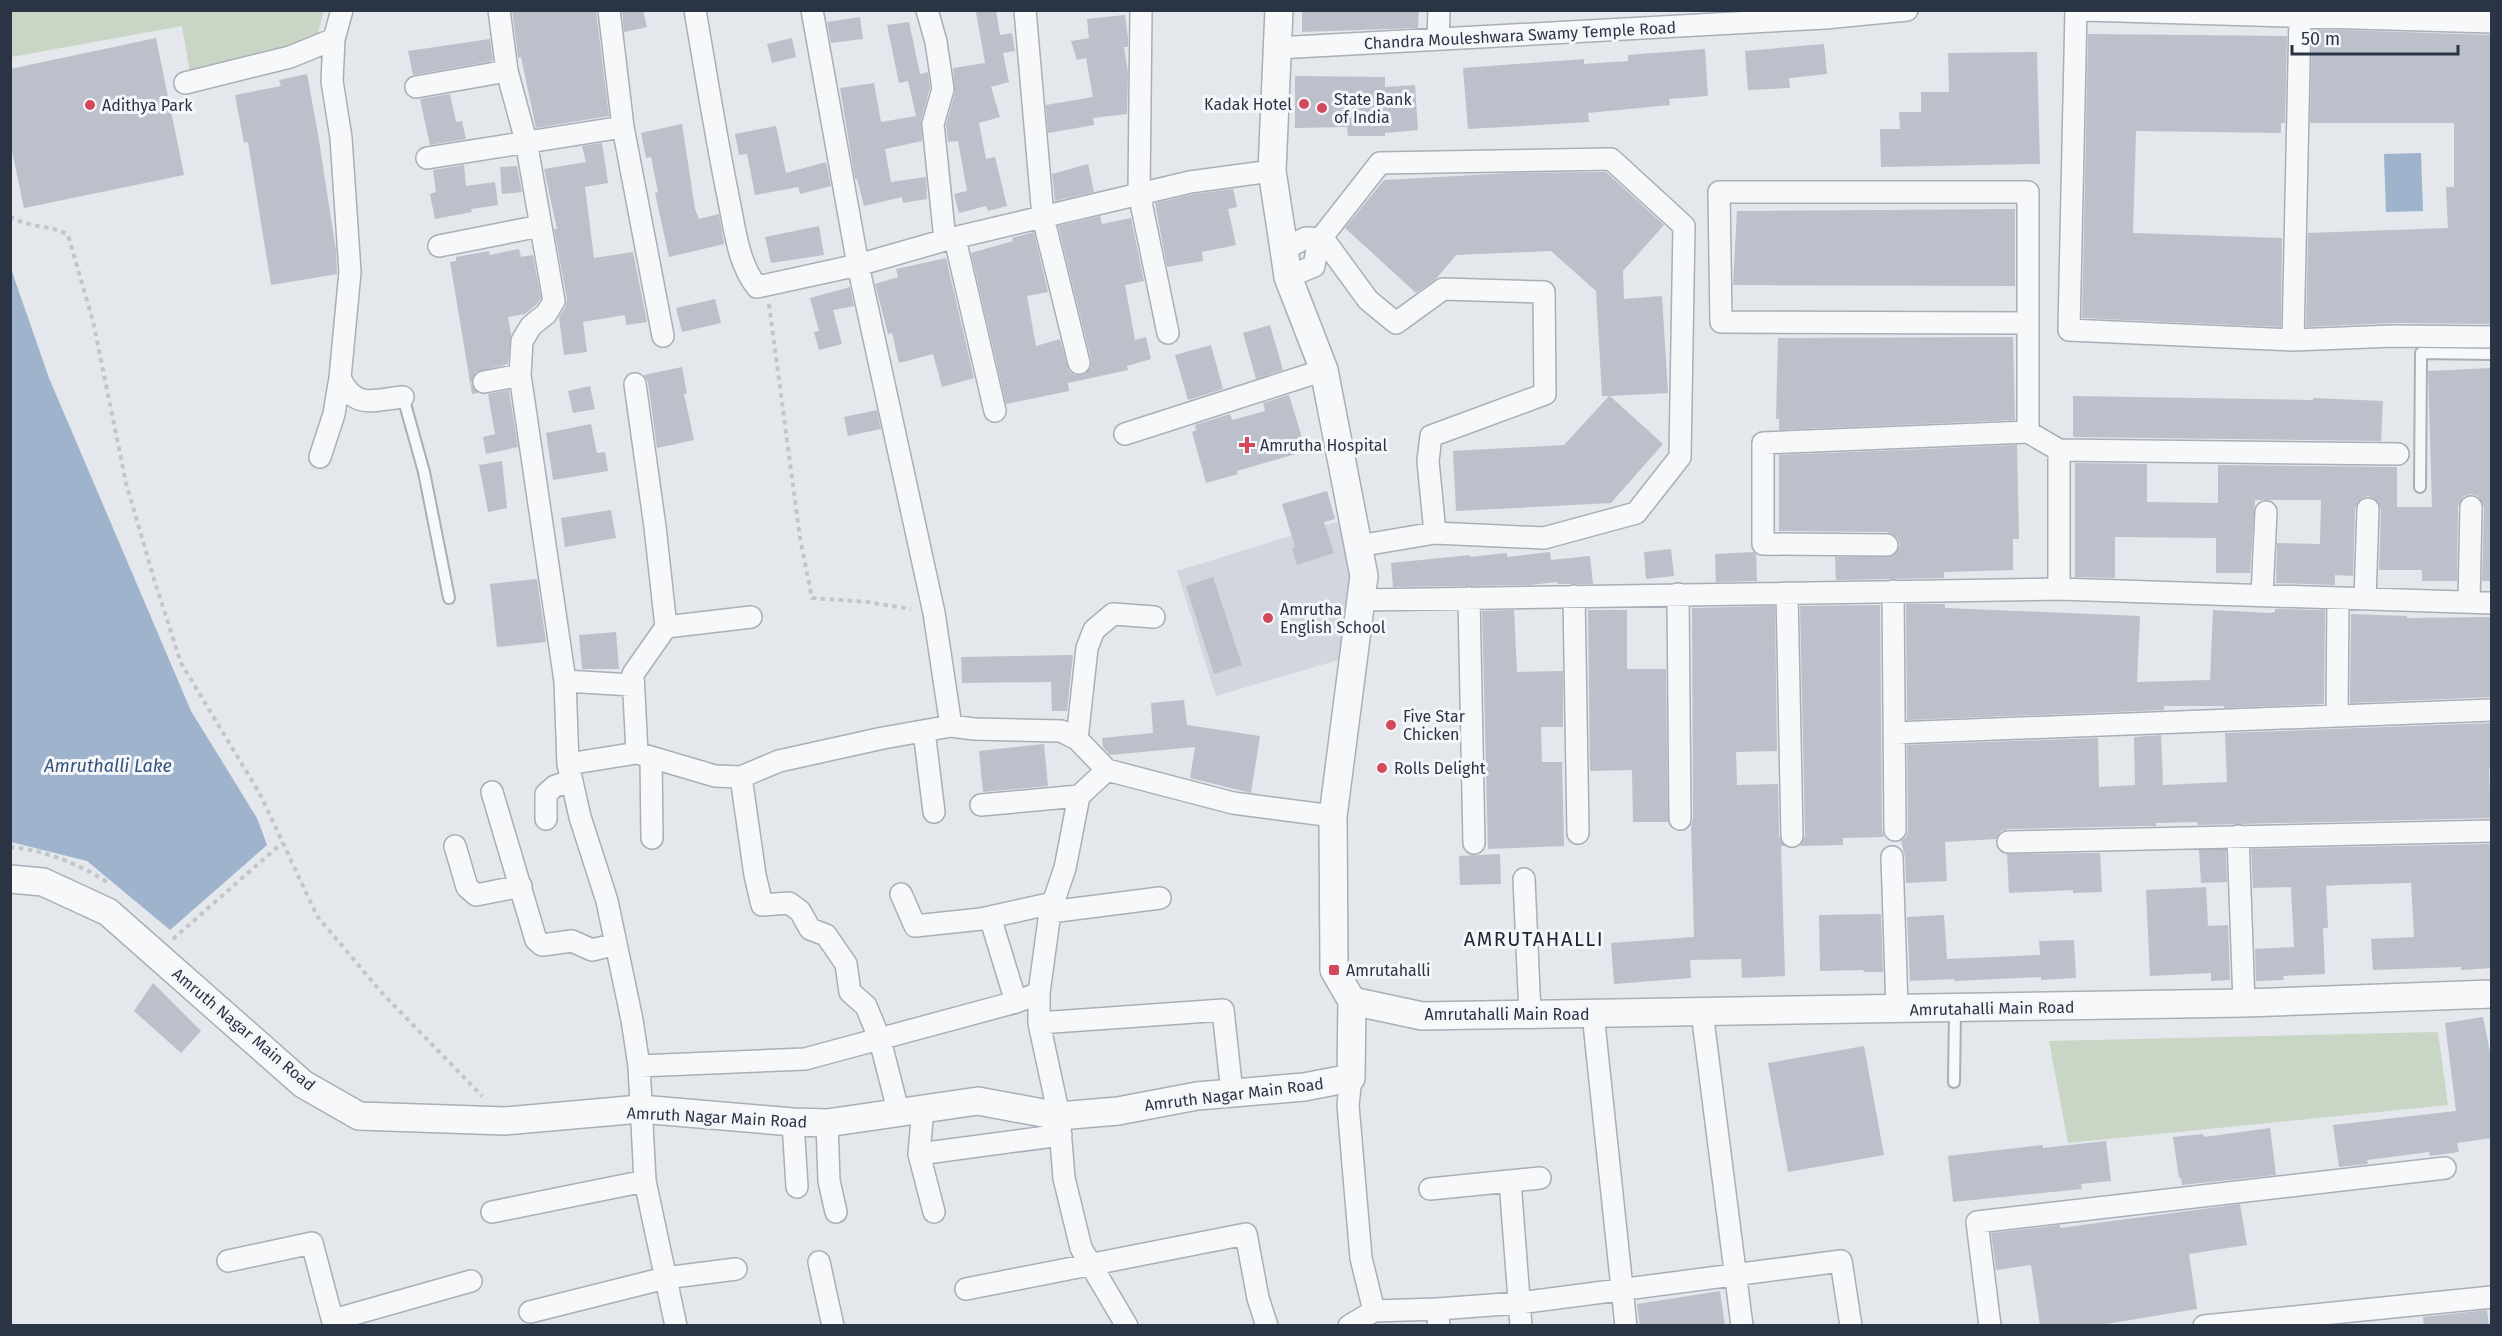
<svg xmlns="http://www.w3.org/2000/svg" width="2502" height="1336" font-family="'Fira Sans',sans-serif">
	<rect width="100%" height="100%" fill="#e4e7ec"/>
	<path fill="#d2d6de" d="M1339 521 1351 577 1338 660 1216 696 1177 571Z"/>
	<path fill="#c9d6c5" d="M11 11H324L317 36 191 79 182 26 11 57Z
		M2438 1032 2448 1105 2068 1143 2049 1041Z"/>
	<path fill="#9fb4cc" d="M2421 153 2423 211 2386 212 2384 154Z
		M10 266 49 378 191 711 257 818 267 845 170 930 87 861 11 842Z"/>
	<path fill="#bbc0ca" d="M512 10H596L609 116 536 128 521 57 518 58Z
		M622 10H643L647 27 624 32Z
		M996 10 1000 35 1012 33 1015 51 1003 53 1009 82 991 87 1000 117 979 123 986 159 995 157 1007 206 988 211 986 206 959 213 954 194 967 191 958 141 948 142 946 125 955 92 953 68 985 63 976 12Z
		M1302 10 1383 12 1419 10 1418 28 1302 32Z
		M1125 15 1128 38V47H1124L1128 73 1127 114 1093 118 1094 125 1048 133 1046 105 1093 97 1086 58 1077 60 1071 41 1089 38 1087 19Z
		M860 17 863 39 831 43 827 22Z
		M909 22 920 74 928 72 930 88 921 121 922 141 885 149 891 182 926 177 927 199 903 203 902 197 864 206 857 179H855L840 88 874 83 881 122 916 116 908 81 899 83 887 25Z
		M2312 29 2492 35V324L2393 323 2306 327 2308 233 2448 228 2446 187H2454V123H2310Z
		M2088 34 2287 36 2285 123H2281V133L2136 131 2133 233 2282 238 2281 327 2082 318Z
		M156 38 184 175 24 208 10 142V69Z
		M792 38 796 57 772 63 767 44Z
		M490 39 493 61 413 75 408 51Z
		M1824 44 1827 74 1789 78 1790 88 1748 90 1745 51Z
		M1705 49 1708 96 1669 99 1670 105 1588 113 1589 122 1468 129 1463 68 1584 59V64L1628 61V55Z
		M2037 52 2040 164 1881 167 1880 129H1900L1899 112H1921V92H1949L1948 53Z
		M307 74 318 134 336 251 337 274 271 285 248 142 244 143 235 95 281 86 279 80Z
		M1295 76 1385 77V87L1415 85 1418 130 1385 133V136H1348L1347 127 1295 128Z
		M450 94 456 122 462 121 466 139 430 145 420 99Z
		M682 124 695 209 699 219 719 214 724 244 669 257 655 193 658 192 651 157 646 158 641 133Z
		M776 126 786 173 826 162 831 186 800 194 798 187 755 195 747 154 739 155 735 134Z
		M602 143 608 183 585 187 594 258 633 252 647 322 626 325 625 315 583 322 587 352 564 355 559 317 565 308 567 299 554 229H557L544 169 586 162 582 146Z
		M1088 164 1094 192 1055 201 1052 174Z
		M464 165 466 186 495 182 498 205 471 209 472 212 435 219 430 194 436 192 433 170Z
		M517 166 522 192 502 194 500 167Z
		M1606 172 1664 225 1623 271 1624 299 1662 296 1668 393 1610 396 1663 444 1611 503 1456 511 1453 451 1564 445 1609 396H1602L1596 291 1551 251 1456 255 1436 279 1416 293 1345 228 1384 180 1511 173Z
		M1233 189 1237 207 1228 209 1236 245 1202 252 1203 261 1167 267 1155 203 1194 194Z
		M2015 209V286L1733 285 1737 211Z
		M1100 216 1102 224 1131 218 1144 281 1125 285 1135 340 1146 337 1151 359 1127 366 1128 370 1068 383 1069 391 1006 404 971 253 1013 241 1012 238 1034 232 1048 292 1027 296 1036 346 1060 339 1069 371 1075 375H1083L1091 367V360L1058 226Z
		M819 226 824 255 771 263 765 237Z
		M519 249 521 257 533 255 541 298 536 305 525 314 508 317 511 335 508 364 476 372 471 384 478 393 472 394 450 262 456 261V257L489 251 490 255Z
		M946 258 974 378 942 387 933 354 899 363 892 333 888 334 875 284 898 277 896 269Z
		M850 287 854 306 833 310 842 344 819 350 814 332 819 331 810 298Z
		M715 299 721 323 682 332 676 308Z
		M1270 325 1283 370 1256 379 1243 333Z
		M2013 337 2015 420 1779 430V419H1776L1778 338Z
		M1211 345 1223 389 1188 400 1175 355Z
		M682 367 687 394H684L694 440 657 448 648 382 644 375Z
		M2492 368V581H2482L2484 507 2478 496 2471 494 2464 496 2458 506 2457 581H2422V570H2379L2381 509 2375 499 2368 496 2362 498 2355 508 2353 576 2335 575V585L2276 583 2277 543 2320 544 2321 500H2255L2250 573H2216V538L2115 537V578L2075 577V463L2147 464V502L2218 503V465L2397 467V507H2432L2428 371Z
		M590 386 595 409 573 413 568 391Z
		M509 390 518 447 486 454 483 437 495 434 488 394Z
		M1289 395 1306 451 1237 471 1238 474 1206 483 1192 432 1196 430 1195 425 1230 414 1232 420 1265 411 1263 403Z
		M2073 396 2313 400V398L2383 401 2381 441 2075 437 2073 436Z
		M877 410 881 429 848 436 844 417Z
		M591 424 597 453 605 452 608 471 553 480 546 433Z
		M2017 445 2019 539H2013V570L1944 572V578L1836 580 1835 557 1893 556 1900 546 1898 538 1887 532 1779 531V455Z
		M502 461 507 508 488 512 479 465Z
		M1327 491 1335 519 1324 522 1334 553 1297 565 1292 548 1295 547 1282 504Z
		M611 510 616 538 565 547 561 518Z
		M1671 549 1674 576 1646 579 1644 552Z
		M1550 552 1551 560 1590 556 1593 584H1558L1557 582 1530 585 1393 587 1391 563 1470 555V557L1507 553V557Z
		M1754 552 1756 554 1757 581 1716 582 1715 554Z
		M1213 577 1242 665 1214 674 1186 586Z
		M537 579 546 642 497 647 490 584Z
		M1906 604H1945V608L2140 616 2137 682 2210 680 2213 610 2269 613 2275 612V609L2325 610 2324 704 2224 708V706H2164V710L1907 720Z
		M1880 605 1882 830 1884 837 1843 838V845L1800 846 1805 836 1800 606Z
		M1775 606 1777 751 1736 752 1737 785 1778 784 1779 836 1785 846H1781L1785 976 1742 978 1741 959 1690 960 1691 978 1614 984 1611 943 1694 937 1691 826 1693 819 1692 608Z
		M1514 610 1517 672 1563 671V727H1541L1542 762H1562L1564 846 1488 849 1482 611Z
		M1588 610H1627V669H1666L1668 822H1633L1632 770 1590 771Z
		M2351 614 2407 616V618L2492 617V697L2350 703Z
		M616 632 619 669H582L579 635Z
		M1073 655 1067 711H1052L1051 682 962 683 961 657Z
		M1184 700 1187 725 1260 736 1251 793 1190 778 1195 747 1110 755 1103 747 1102 738 1153 733 1151 703Z
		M2492 723V768H2489L2491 818 2198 825 2197 822 2156 823V826H2144L2008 829 2001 831 1996 839 1945 842 1947 881 1906 883 1905 857 1901 841 1906 837 1908 830 1907 745 2098 738 2099 787 2135 785 2134 737 2161 735 2163 785 2227 782 2225 733Z
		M1044 744 1048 786 983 792 979 751Z
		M2492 844V968L2461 970V967L2373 970 2371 939 2414 937 2411 883 2341 885 2326 886 2328 928H2323L2325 974 2283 976 2284 980 2256 981 2255 949 2294 947 2291 887 2253 888 2251 849Z
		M2199 850H2226L2227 882 2201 883Z
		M2100 853 2102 892 2073 893V890L2009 893 2007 854Z
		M1500 854 1501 884 1460 885 1459 856Z
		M2206 887 2208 926 2228 925 2230 980 2211 981V973L2150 976 2146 890Z
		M1881 914 1883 972H1864L1863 970 1820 971 1819 915Z
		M1944 915 1947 959 2040 955 2039 941 2074 940 2076 978 2041 980V977L1954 981V979L1910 981 1907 917Z
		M153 983 201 1031 181 1053 134 1011Z
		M2483 1017 2492 1063V1138L2457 1143 2459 1152 2430 1156 2429 1152 2367 1160 2368 1164 2339 1167 2333 1125 2456 1111 2445 1023Z
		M1864 1046 1884 1155 1788 1172 1768 1063Z
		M2270 1128 2276 1175 2182 1185 2181 1178H2179L2173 1137 2203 1134 2204 1137Z
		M2106 1141 2111 1181 2081 1184 2082 1189 1953 1202 1948 1156 2043 1145V1148Z
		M2240 1204 2247 1245 2189 1254 2197 1309 2094 1326H2040L2031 1265 1996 1270 1991 1233 2060 1225V1228Z
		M1720 1291 1725 1326H1640L1637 1304Z
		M2487 1310 2489 1326H2424L2423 1317Z"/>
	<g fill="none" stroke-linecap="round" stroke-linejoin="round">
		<defs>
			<path id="service" d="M403 397 424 472 449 598
				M2420 487 2421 353 2492 354
				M1954 1082 1955 1009"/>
			<path id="minor" d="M499 10 507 71
				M609 10 623 127
				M695 10C706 74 716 138 729 201 735 230 738 263 757 287L858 265 945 240 1190 182 1272 171
				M812 10 858 265 934 613 951 726 974 729 1061 731 1077 739 1107 770
				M927 10 936 42 943 89 933 124 945 240
				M1025 10 1043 217 1079 363
				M1141 10 1139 193 1168 333
				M2076 10 2069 330 2293 340 2393 336 2492 337
				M2085 10 2492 22
				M334 39 332 81 341 138 350 272 340 378C355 410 373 400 403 397
				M1438 39 1439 10
				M1277 48 1825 18 1907 10
				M185 83 290 57 334 39 342 10
				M416 87 507 71 526 141 554 301 546 314 531 326 522 341 520 375 565 681
				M427 158 623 127 663 336
				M1322 237 1368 300 1396 323 1443 289 1544 292 1545 394 1431 436 1428 461 1435 533
				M955 239 995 411
				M439 246 540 226
				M1284 249 1306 238 1319 239 1322 237 1380 163 1611 159 1684 226 1680 457 1636 513 1544 538 1435 533 1358 546
				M1288 277 1314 266 1319 239
				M2293 340 2300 17
				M484 382 520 375
				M635 384 655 527 666 627 633 674 637 753 715 776 741 777 779 761 883 738 951 726
				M2028 432V192H1719L1721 322 2028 323
				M1125 434 1324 370
				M320 457 334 414 340 378
				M1887 545 1763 544V443L2028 432 2059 450
				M2059 589V450L2398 454
				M1893 591 1895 830
				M1787 593 1792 836
				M1678 594 1680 819
				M2262 595 2266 512
				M1574 596 1578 833
				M1469 598 1474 843
				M2365 599 2368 509
				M1361 600 2059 589 2492 603
				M2469 602 2471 507
				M666 627 751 617
				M632 685 565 681 568 764 637 753
				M2337 716 2338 598
				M924 731 934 812
				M1894 733 2492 710
				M1077 739 1087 648 1094 630 1113 614 1154 617
				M651 757 652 838
				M568 764 580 817 607 901 632 1020 639 1066 645 1181 676 1326
				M741 777 755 875 762 905 789 903 800 911 810 929 826 935 846 964 850 992 866 1006 880 1040 899 1114
				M492 792 536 940 542 945 572 941 592 950 616 944
				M981 805 1079 796
				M546 819V794L555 786 572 781
				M2238 836 2244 1003
				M2008 842 2492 831
				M455 846 467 887 476 895 521 886
				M1892 857 1897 1009
				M1524 879 1530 1014
				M901 894 915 926 981 919 1053 903
				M1050 912 1160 898
				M990 917 1016 1002
				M1702 1012 1742 1326
				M1593 1014 1626 1326
				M1039 1023 1223 1010 1232 1093
				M639 1066 805 1059 1016 1002 1039 993
				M923 1108 919 1154 934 1212
				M793 1122 797 1187
				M827 1123 829 1181 836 1212
				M919 1154 1061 1135
				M1510 1181 1521 1326
				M1430 1189 1540 1178
				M492 1212 645 1181
				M228 1261 312 1243 334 1326
				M819 1262 833 1326
				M966 1289 1246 1234 1258 1298 1267 1326
				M1374 1311 1437 1309
				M530 1312 665 1278 736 1269
				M333 1320 471 1281
				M1127 1326 1081 1248 1064 1178 1059 1116 1039 1023V993L1050 912 1065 868 1079 796 1107 770 1233 803 1333 816
				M1349 1326 1374 1311 1361 1258 1348 1105 1351 1078
				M1439 1326 1437 1309 1519 1303 1841 1261 1851 1326
				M1990 1326 1977 1222 2445 1168
				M2204 1326 2492 1297"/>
			<path id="tertiary" d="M1279 10 1272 171 1282 236 1288 277 1324 370 1364 576 1333 816 1334 970 1352 1001 1422 1016 2244 1003 2492 994
				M10 879 43 882 108 912 303 1084 359 1116 505 1121 640 1109 793 1122 827 1123 978 1101 1059 1116 1118 1111 1197 1096 1304 1087 1351 1078 1352 1001"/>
		</defs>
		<use href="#service" stroke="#a9aeb7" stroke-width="14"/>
		<use href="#minor" stroke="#a9aeb7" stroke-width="24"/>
		<use href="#tertiary" stroke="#a9aeb7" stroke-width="30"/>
		<path stroke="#c2c5cb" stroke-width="4" stroke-dasharray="4.5 4.5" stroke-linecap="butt" d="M10 216C29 229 50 224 68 235L93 321 126 483 154 579 181 663 260 794 317 916 382 993 482 1096
			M769 304 800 538 812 598 867 602 911 609
			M10 847C45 850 82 865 110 884
			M173 939 282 843"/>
		<use href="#service" stroke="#f7f8fa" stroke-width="10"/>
		<use href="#minor" stroke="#f7f8fa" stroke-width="21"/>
		<use href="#tertiary" stroke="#f7f8fa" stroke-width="27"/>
	</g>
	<g fill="#d1495b" stroke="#f4f6f9" stroke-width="2">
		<circle cx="1304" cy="104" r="6"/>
		<circle cx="90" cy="105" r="6"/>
		<circle cx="1322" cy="108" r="6"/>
		<path d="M1244 436h6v6h6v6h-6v6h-6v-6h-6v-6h6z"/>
		<circle cx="1268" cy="618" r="6"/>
		<circle cx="1391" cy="725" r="6"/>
		<circle cx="1382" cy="768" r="6"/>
		<rect x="1328" y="964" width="12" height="12" rx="3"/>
	</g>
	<g text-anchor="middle" stroke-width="6" stroke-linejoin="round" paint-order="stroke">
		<g font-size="16" fill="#2b3445" stroke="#f4f6f9">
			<text transform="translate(1520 35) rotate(-3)" y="6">Chandra Mouleshwara Swamy Temple Road</text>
			<text transform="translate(1992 1008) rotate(-1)" y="6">Amrutahalli Main Road</text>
			<text x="1507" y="1020">Amrutahalli Main Road</text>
			<text transform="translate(244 1029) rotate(40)" y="6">Amruth Nagar Main Road</text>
			<text transform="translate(1234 1094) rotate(-7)" y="6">Amruth Nagar Main Road</text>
			<text transform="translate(717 1117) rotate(3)" y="6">Amruth Nagar Main Road</text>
		</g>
		<g font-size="16" fill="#2b3445" stroke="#f4f6f9" text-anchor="start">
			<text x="1334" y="105">State Bank<tspan x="1334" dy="18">of India</tspan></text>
			<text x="1292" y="110" text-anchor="end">Kadak Hotel</text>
			<text x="102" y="111">Adithya Park</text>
			<text x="1260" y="451">Amrutha Hospital</text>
			<text x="1280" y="615">Amrutha<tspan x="1280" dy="18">English School</tspan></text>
			<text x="1403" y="722">Five Star<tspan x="1403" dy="18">Chicken</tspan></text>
			<text x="1394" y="774">Rolls Delight</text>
			<text x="1346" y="976">Amrutahalli</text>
		</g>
		<g font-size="18" font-style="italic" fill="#34527a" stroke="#f4f6f9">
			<text x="108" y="772">Amruthalli Lake</text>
		</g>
		<g font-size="20" letter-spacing="1.5" fill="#1d2536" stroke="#f4f6f9">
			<text x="1534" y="946">AMRUTAHALLI</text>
		</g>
	</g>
	<rect width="2502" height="1336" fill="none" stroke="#2b3445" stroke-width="24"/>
	<path d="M2292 45v9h166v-9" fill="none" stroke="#2b3445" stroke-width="3"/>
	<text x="2301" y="45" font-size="18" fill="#2b3445" stroke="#f4f6f9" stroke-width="4.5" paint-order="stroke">50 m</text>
</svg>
